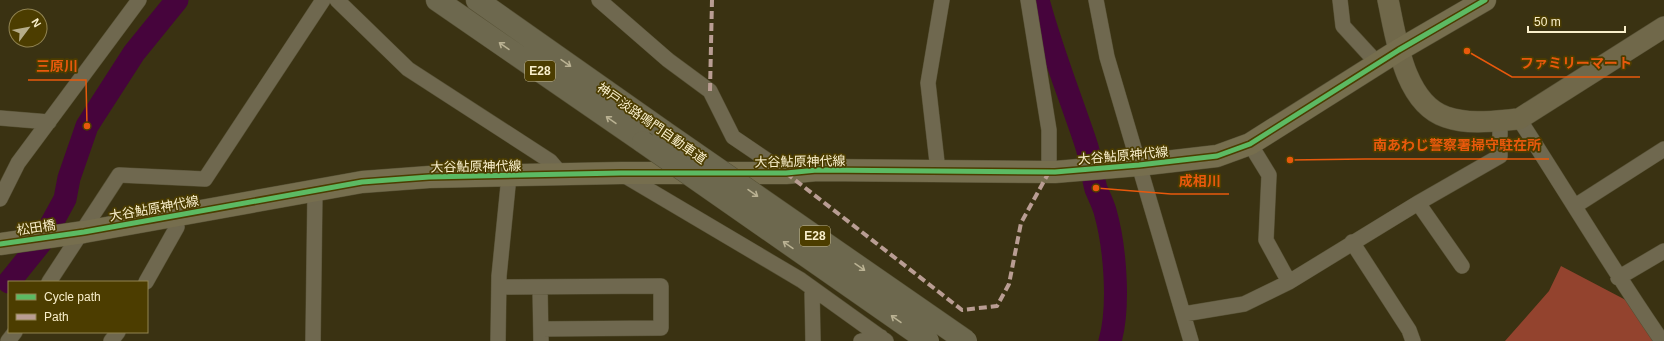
<svg xmlns="http://www.w3.org/2000/svg" width="1664" height="341" font-family="Helvetica,'Noto Sans JP',sans-serif">
	<rect width="100%" height="100%" fill="#3a3212"/>
	<path fill="#93432e" d="M1561 266 1641 308 1664 341H1505L1549 291Z"/>
	<g fill="none" stroke-linecap="round" stroke-linejoin="round">
		<path stroke="#46043c" stroke-width="23" d="M1038 0C1051 49 1070 96 1086 144 1091 158 1092 174 1096 189 1099 196 1103 204 1105 211 1115 246 1120 306 1110 341
			M9 282 42 241 65 199 69 178 87 126 134 53 177 0"/>
		<defs>
			<path id="minor" d="M337 0 408 69 550 161 562 175
				M599 0 668 60 710 91 733 137 786 173
				M1028 0 1049 130V172
				M1096 0 1107 57 1191 341
				M1340 0 1343 26 1378 64
				M0 118 49 122
				M1519 119C1567 193 1612 269 1662 341
				M1250 144 1269 175 1266 240 1289 282
				M938 171 928 83 942 0
				M622 174 801 280 886 341
				M0 199 18 163 139 0
				M1418 203 1500 156V121
				M1575 206 1664 149
				M1352 242 1409 330 1413 341
				M1618 278 1664 251
				M49 282 119 175 205 179 323 0
				M146 282 177 227
				M499 287 661 286V328L541 329
				M540 287 541 341
				M812 288 813 341
				M1184 314 1244 304 1289 282 1418 203 1462 266
				M8 341 15 332
				M111 341 118 332
				M313 341 315 190
				M498 341 499 276 509 176
				M861 341 881 337"/>
			<path id="secondary" d="M1388 0C1396 37 1404 103 1446 117 1469 125 1495 121 1519 119L1664 27"/>
			<path id="primary" d="M0 244 84 232 362 182 429 177 621 173H786L817 170 1055 172 1139 165 1217 156 1250 144 1399 50 1485 0"/>
			<path id="motorway" d="M437 0 643 142
				M477 0 663 131"/>
		</defs>
		<use href="#minor" stroke="#554f33" stroke-width="16"/>
		<use href="#secondary" stroke="#554f33" stroke-width="22"/>
		<use href="#primary" stroke="#554f33" stroke-width="23"/>
		<use href="#motorway" stroke="#554f33" stroke-width="23"/>
		<use href="#minor" stroke="#6f684f" stroke-width="15"/>
		<use href="#secondary" stroke="#70684a" stroke-width="21"/>
		<use href="#primary" stroke="#766e4e" stroke-width="22"/>
		<use href="#motorway" stroke="#6d684e" stroke-width="22"/>
		<defs>
			<path id="motorway-bridge" d="M663 131 966 341
				M643 142 928 341"/>
		</defs>
		<use href="#motorway-bridge" stroke="#554f33" stroke-width="23" stroke-linecap="butt"/>
		<use href="#motorway-bridge" stroke="#6d684e" stroke-width="22"/>
		<path stroke="#b99d93" stroke-width="4" stroke-dasharray="8 4" stroke-linecap="butt" d="M710 91 712 0
			M786 173 962 310 997 306 1009 284 1021 223 1049 172"/>
		<defs>
			<path id="cycleway" d="M0 244 84 232 362 182 429 177 621 173H786L817 170 1055 172 1139 165 1217 156 1250 144 1399 50 1485 0"/>
		</defs>
		<use href="#cycleway" stroke="#4c3d00" stroke-width="8"/>
		<use href="#cycleway" stroke="#5cba63" stroke-width="5"/>
	</g>
	<defs><path id="oneway-shaft" d="M-6 0H5M1.5-3L5.5 0L1.5 3" fill="none" stroke-width="1.6" stroke-linecap="round" stroke-linejoin="round"/></defs>
	<g stroke="#bab293">
		<use href="#oneway-shaft" transform="translate(504 46) rotate(-145)"/>
		<use href="#oneway-shaft" transform="translate(566 63) rotate(35)"/>
		<use href="#oneway-shaft" transform="translate(611 120) rotate(-145)"/>
		<use href="#oneway-shaft" transform="translate(753 193) rotate(35)"/>
		<use href="#oneway-shaft" transform="translate(788 245) rotate(-145)"/>
		<use href="#oneway-shaft" transform="translate(860 267) rotate(35)"/>
		<use href="#oneway-shaft" transform="translate(896 319) rotate(-145)"/>
	</g>
	<g text-anchor="middle" stroke-width="3.5" stroke-linejoin="round" paint-order="stroke">
		<g fill="#4c3d00" stroke="#c5ba8e" stroke-width="1">
			<rect x="525" y="61" width="30" height="20" rx="3"/>
			<rect x="800" y="226" width="30" height="20" rx="3"/>
		</g>
		<g font-size="12" font-weight="bold" fill="#f9efcb">
			<text x="540" y="75">E28</text>
			<text x="815" y="240">E28</text>
		</g>
		<g font-size="13" fill="#f9efcb" stroke="#4c3d00">
			<text transform="translate(652 123) rotate(35)" y="5">神戸淡路鳴門自動車道</text>
			<text transform="translate(1123 155) rotate(-5)" y="5">大谷鮎原神代線</text>
			<text transform="translate(800 161) rotate(-1)" y="5">大谷鮎原神代線</text>
			<text transform="translate(476 166) rotate(-1)" y="5">大谷鮎原神代線</text>
			<text transform="translate(154 208) rotate(-10)" y="5">大谷鮎原神代線</text>
			<text transform="translate(36 227) rotate(-9)" y="5">松田橋</text>
		</g>
	</g>
	<path fill="none" stroke="#e8590c" stroke-width="1.5" d="M1467 51L1512 77H1640M87 126L86 80H28M1290 160L1365 159H1549M1096 188L1171 194H1229"/>
	<g fill="#e8590c" stroke="#4c3d00" stroke-width="1.5">
		<circle cx="1467" cy="51" r="4"/>
		<circle cx="87" cy="126" r="4"/>
		<circle cx="1290" cy="160" r="4"/>
		<circle cx="1096" cy="188" r="4"/>
	</g>
	<g font-size="14" text-anchor="middle" font-weight="bold" fill="#e8590c" stroke="#4c3d00" stroke-width="3.5" stroke-linejoin="round" paint-order="stroke">
		<text x="1576" y="68">ファミリーマート</text>
		<text x="57" y="71">三原川</text>
		<text x="1457" y="150">南あわじ警察署掃守駐在所</text>
		<text x="1200" y="186">成相川</text>
	</g>
	<rect x="8" y="281" width="140" height="52" fill="#4c3d00" stroke="#918451"/>
	<rect x="16" y="294" width="20" height="6" fill="#5cba63" stroke="#918451"/>
	<text x="44" y="301" font-size="12" fill="#f9efcb">Cycle path</text>
	<rect x="16" y="314" width="20" height="6" fill="#b99d93" stroke="#918451"/>
	<text x="44" y="321" font-size="12" fill="#f9efcb">Path</text>
	<g transform="translate(28 28) rotate(58)"><circle r="19" fill="#4c3d00" stroke="#918451"/>
	<path d="M0-3L7 15L0 10L-7 15Z" fill="#b6ad8a"/>
	<text y="-6" font-size="11" font-weight="bold" text-anchor="middle" fill="#f9efcb">N</text>
	</g>
	<path d="M1528 26v6h97v-6" fill="none" stroke="#f9efcb" stroke-width="2"/>
	<text x="1534" y="26" font-size="12" fill="#f9efcb" stroke="#4c3d00" stroke-width="3" paint-order="stroke">50 m</text>
</svg>
